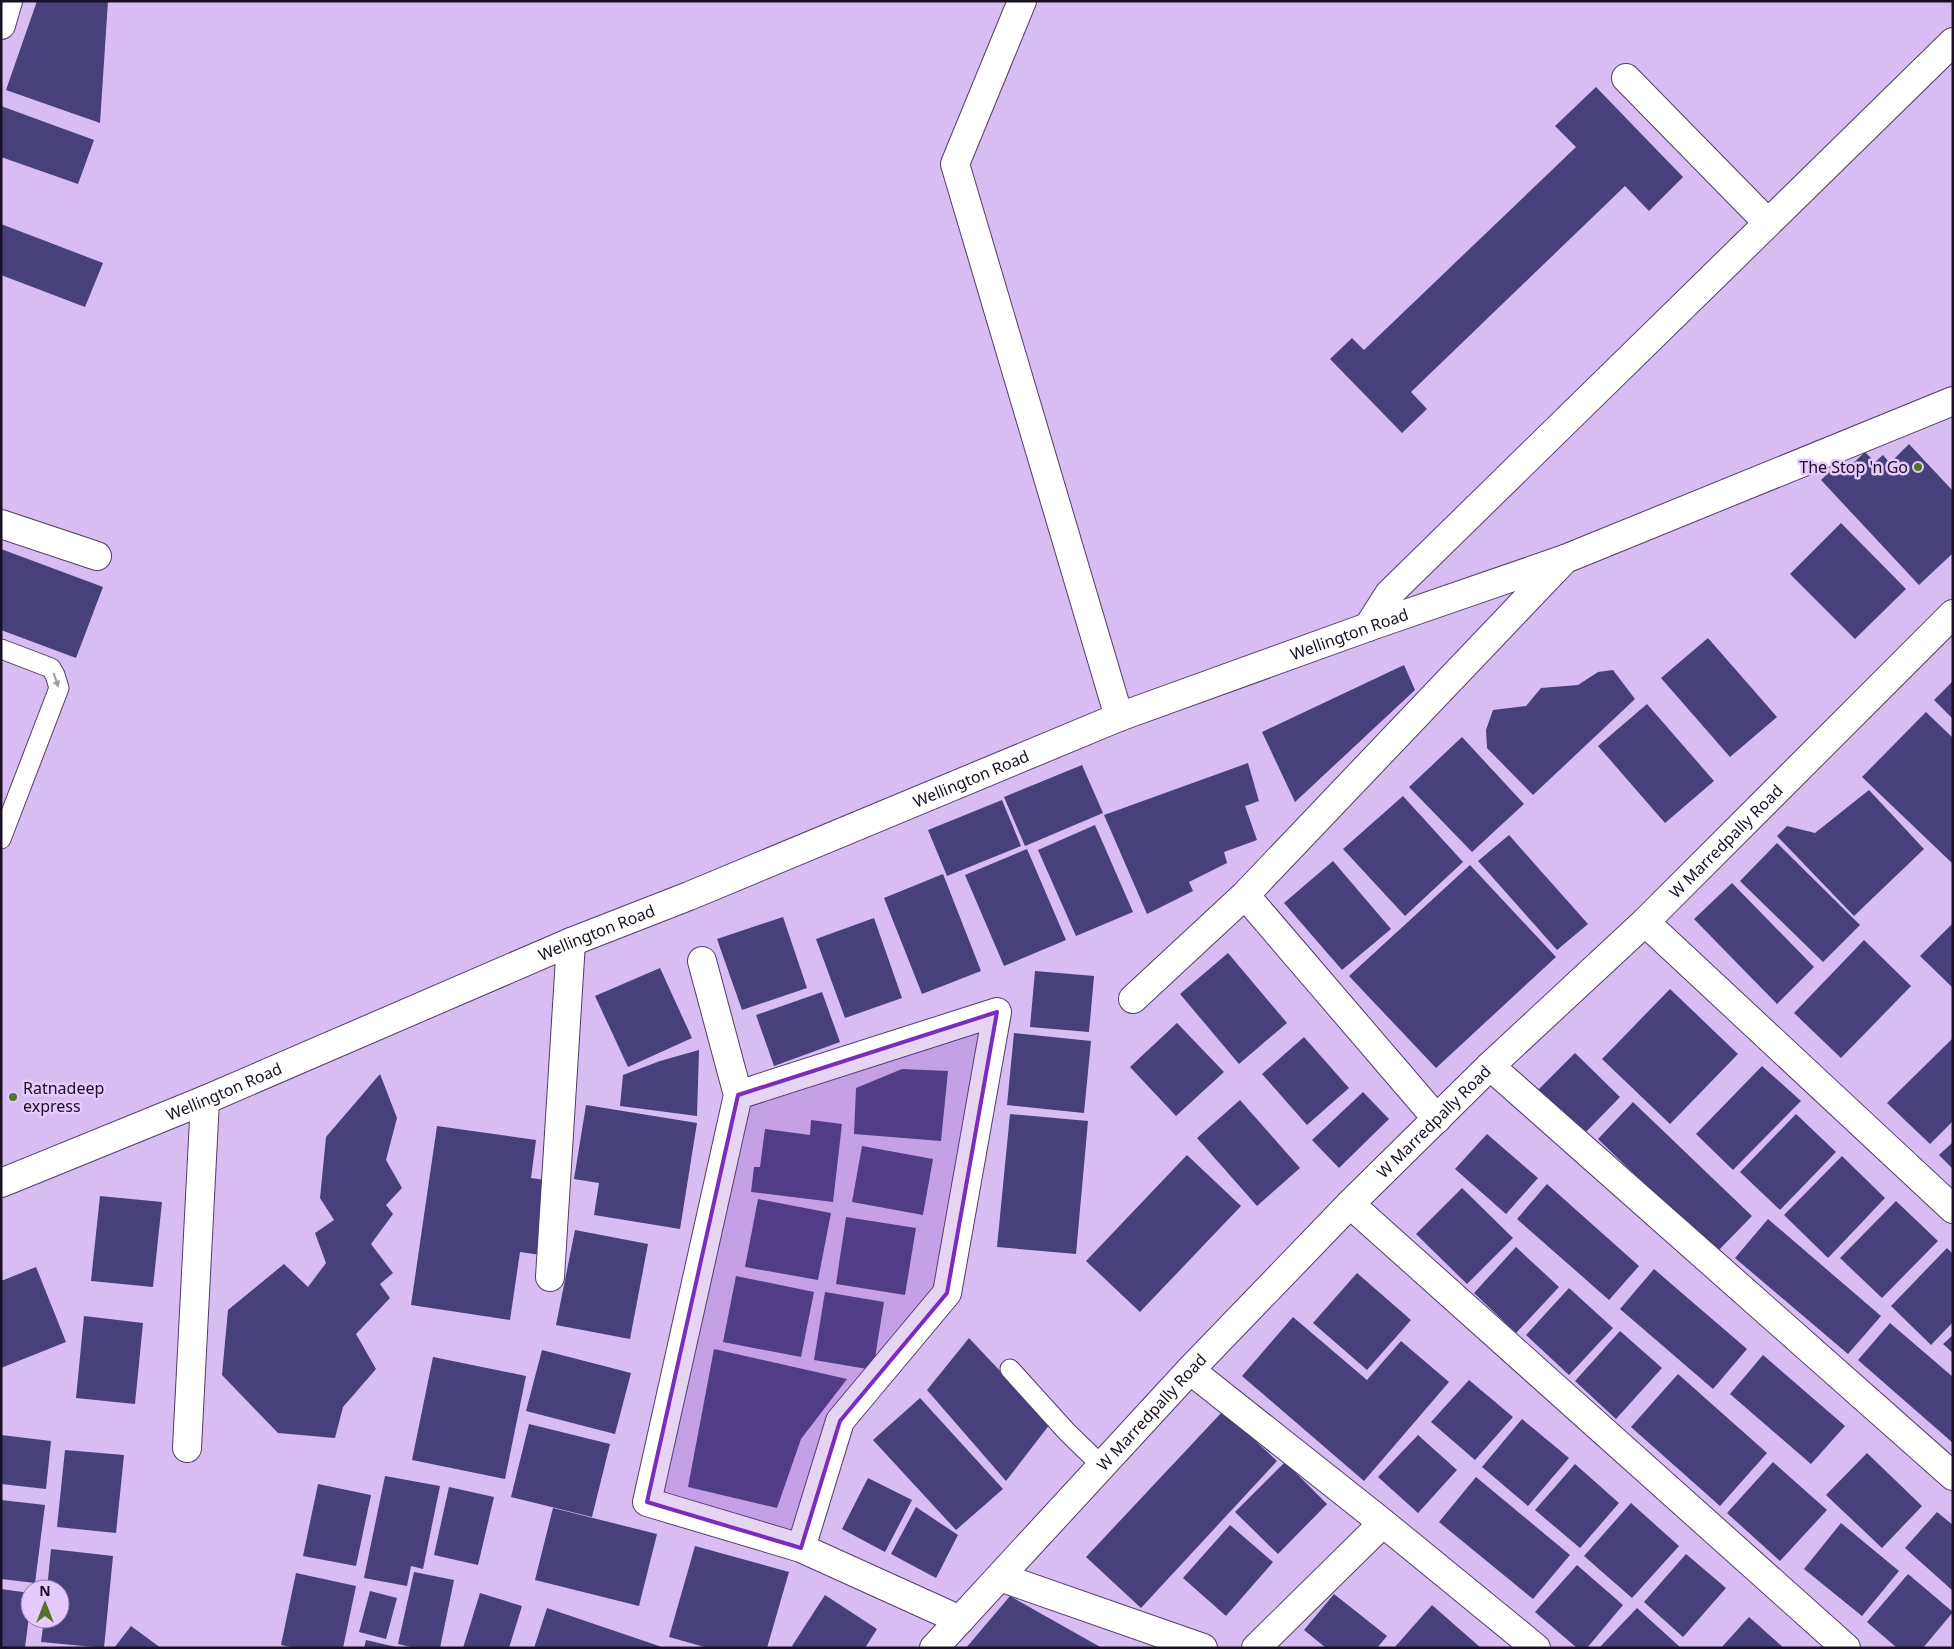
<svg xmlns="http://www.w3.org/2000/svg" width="1954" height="1649" font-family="'Noto Sans',sans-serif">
	<rect width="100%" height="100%" fill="#d7bdf1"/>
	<path fill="#47407a" d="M37 1H108L100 123 6 90Z
		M1596 87 1683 177 1649 211 1625 186 1411 392 1427 409 1402 433 1330 359 1352 338 1364 350 1576 147 1555 126Z
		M1 106 94 140 78 184 1 157Z
		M1 224 103 263 85 307 1 275Z
		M1909 444 1953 491V553L1919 585 1821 480 1839 463 1846 470 1865 452 1875 462 1883 455 1890 463Z
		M1841 523 1906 589 1855 639 1790 574Z
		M1 549 103 587 76 658 1 630Z
		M1708 638 1777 717 1730 757 1661 678Z
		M1404 665 1415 690 1295 802 1262 732Z
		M1613 670 1635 699 1533 795 1487 748 1486 730 1493 710 1526 706 1541 688 1578 685 1598 672Z
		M1953 681V719L1934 700Z
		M1647 704 1714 781 1665 823 1598 746Z
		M1926 712 1953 738V864L1862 777Z
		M1462 737 1524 804 1472 852 1409 787Z
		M1248 763 1259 801 1245 806 1257 840 1224 852 1227 863 1189 882 1193 891 1147 914 1104 815Z
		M1082 765 1103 813 1025 846 1004 797Z
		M1869 790 1924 849 1854 916 1777 836 1787 826 1815 833Z
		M1403 796 1463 862 1405 916 1343 849Z
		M1002 800 1021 846 947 876 928 830Z
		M1095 825 1133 912 1076 936 1038 850Z
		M1509 835 1588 924 1557 950 1478 861Z
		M1777 843 1860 925 1823 962 1740 881Z
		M1027 849 1066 940 1004 966 965 875Z
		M1333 861 1391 929 1342 970 1284 903Z
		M1470 865 1556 957 1436 1068 1349 976Z
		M943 874 981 971 922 994 884 898Z
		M1732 883 1814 967 1777 1004 1694 919Z
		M783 917 807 988 742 1010 717 939Z
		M874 918 902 998 845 1018 816 939Z
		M1953 923V988L1920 956Z
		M1864 940 1911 986 1841 1058 1794 1013Z
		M1228 953 1287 1023 1239 1064 1180 994Z
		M660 968 692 1038 628 1067 595 996Z
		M1035 971 1094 976 1089 1032 1030 1027Z
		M1670 989 1738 1054 1670 1124 1602 1059Z
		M822 992 840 1042 774 1066 756 1015Z
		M1177 1023 1224 1072 1176 1116 1130 1067Z
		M1014 1033 1091 1041 1084 1113 1007 1105Z
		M1304 1037 1349 1088 1307 1125 1262 1074Z
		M1953 1038V1121L1930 1144 1887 1103Z
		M699 1050 697 1116 620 1106 623 1075 660 1061Z
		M1575 1053 1620 1097 1581 1137 1535 1093Z
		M1762 1066 1801 1101 1733 1170 1696 1134Z
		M902 1069 948 1071 941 1141 854 1134 856 1088Z
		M380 1074 397 1118 386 1160 402 1188 386 1205 393 1214 371 1244 393 1273 380 1284 390 1298 356 1334 376 1369 343 1407 335 1438 278 1433 222 1375 228 1310 284 1264 308 1287 326 1263 315 1233 334 1220 320 1198 326 1137Z
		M1363 1092 1389 1119 1339 1168 1312 1140Z
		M1240 1100 1300 1168 1257 1206 1197 1138Z
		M1633 1102 1752 1216 1716 1253 1598 1139Z
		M586 1105 697 1123 680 1229 594 1215 599 1183 574 1179Z
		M1010 1114 1088 1121 1076 1254 997 1247Z
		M1796 1114 1836 1152 1780 1210 1740 1172Z
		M811 1120 842 1124 833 1202 751 1192 754 1167H760L765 1129 810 1135Z
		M437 1126 536 1140 531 1178 552 1181 541 1255 520 1252 510 1320 411 1305Z
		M1487 1134 1538 1178 1506 1214 1455 1169Z
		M1953 1142V1169L1939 1155Z
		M862 1146 933 1159 923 1215 852 1202Z
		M1187 1155 1241 1206 1140 1312 1086 1261Z
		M1842 1156 1885 1198 1828 1258 1784 1215Z
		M1547 1184 1639 1266 1609 1300 1517 1219Z
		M1462 1188 1513 1238 1467 1284 1416 1234Z
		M100 1196 162 1202 153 1287 91 1281Z
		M758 1199 831 1213 818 1280 745 1267Z
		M1896 1201 1938 1241 1882 1298 1840 1258Z
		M846 1217 916 1228 905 1295 836 1284Z
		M1768 1219 1881 1316 1848 1354 1735 1258Z
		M575 1230 648 1244 630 1339 556 1325Z
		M1516 1247 1559 1287 1516 1333 1474 1293Z
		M1947 1248 1953 1254V1322L1931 1345 1891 1306Z
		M36 1267 66 1342 1 1368V1281Z
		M1654 1269 1747 1349 1713 1389 1620 1309Z
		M1357 1273 1411 1320 1367 1370 1313 1323Z
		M736 1276 814 1292 801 1357 723 1342Z
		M1569 1288 1613 1328 1569 1375 1526 1335Z
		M825 1292 884 1302 873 1370 814 1360Z
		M84 1316 143 1323 135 1404 76 1398Z
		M1293 1317 1367 1380 1401 1341 1449 1382 1364 1481 1242 1376Z
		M1890 1323 1953 1377V1443L1858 1360Z
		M1620 1331 1662 1368 1616 1419 1575 1381Z
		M1953 1335V1353L1943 1344Z
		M969 1338 1050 1424 1006 1481 927 1390Z
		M714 1349 847 1379 801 1439 777 1508 688 1487Z
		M542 1350 631 1373 615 1434 526 1411Z
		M1763 1355 1845 1426 1811 1464 1730 1394Z
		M433 1357 526 1376 505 1479 412 1460Z
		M1678 1374 1767 1453 1720 1506 1631 1427Z
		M1469 1380 1513 1417 1475 1460 1431 1422Z
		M920 1398 1003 1489 956 1530 873 1440Z
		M1223 1411 1277 1461 1141 1608 1086 1557Z
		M1522 1419 1569 1458 1528 1506 1482 1467Z
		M529 1424 610 1444 592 1517 511 1497Z
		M1 1435 51 1441 46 1489 1 1484Z
		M1418 1435 1457 1470 1418 1513 1378 1477Z
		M65 1450 124 1455 116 1533 57 1527Z
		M1867 1453 1922 1506 1882 1548 1826 1495Z
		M1285 1462 1327 1504 1278 1554 1235 1512Z
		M1773 1462 1827 1510 1780 1561 1727 1513Z
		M1575 1464 1619 1503 1580 1548 1535 1510Z
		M385 1476 440 1486 423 1569 411 1566 407 1586 364 1578Z
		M1476 1477 1570 1555 1533 1599 1439 1522Z
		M868 1478 912 1500 885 1552 842 1529Z
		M318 1484 371 1495 356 1566 303 1556Z
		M449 1487 494 1497 478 1565 434 1555Z
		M1 1500 45 1505 35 1583 1 1579Z
		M1631 1503 1679 1546 1632 1598 1584 1556Z
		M916 1507 958 1535 936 1578 891 1554Z
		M553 1508 657 1534 639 1606 535 1580Z
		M1937 1512 1953 1525V1591L1905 1548Z
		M1841 1523 1899 1571 1862 1616 1804 1569Z
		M1230 1525 1273 1562 1226 1616 1183 1578Z
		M695 1546 789 1572 767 1648H708L669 1637Z
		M51 1549 113 1556 104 1648 41 1642 44 1619H60V1589H47Z
		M1686 1554 1726 1588 1683 1637 1644 1602Z
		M1577 1565 1623 1605 1587 1648H1577L1535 1612Z
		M414 1572 454 1580 440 1648H415L398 1644Z
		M296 1573 356 1586 343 1648H295L281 1645Z
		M1908 1574 1953 1612 1923 1648H1897L1867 1622Z
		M1 1589 30 1593V1608L25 1648H1Z
		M370 1591 397 1598 386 1639 359 1632Z
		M480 1593 522 1606 509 1648H463Z
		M1334 1594 1387 1636 1377 1648H1326L1304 1630Z
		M825 1595 877 1629 865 1648H794L792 1646Z
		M1010 1596 1102 1648H966Z
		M1432 1605 1481 1648H1394Z
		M547 1608 662 1647V1648H534Z
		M1637 1608 1681 1648H1599Z
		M1749 1617 1784 1648H1721Z
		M131 1626 161 1648H114Z
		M366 1640 396 1647V1648H364Z"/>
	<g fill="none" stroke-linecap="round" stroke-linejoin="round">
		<defs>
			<path id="service" d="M1 649 51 668 55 675 59 688 1 839
				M1010 1369 1067 1432 1102 1466"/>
			<path id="minor" d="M1022 1 955 164 1119 717
				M1626 78 1768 223
				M1 524 97 556
				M1368 627 1389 594 1953 42
				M1245 895 1565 559
				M1645 922 1953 1209
				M702 961 738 1095 647 1502 801 1548 960 1620
				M1133 999 1245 895 1437 1119
				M1490 1066 1953 1476
				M738 1095 997 1012 947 1293 840 1421 801 1548
				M1350 1204 1846 1648
				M550 1277 571 942
				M1190 1370 1383 1523 1256 1648
				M187 1448 205 1100
				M1383 1523 1536 1648
				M1000 1577 1203 1648"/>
			<path id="tertiary" d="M1 25 8 1"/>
			<g id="secondary">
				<path id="s1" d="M1 1183 205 1100 571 942 689 896 1119 717 1368 627 1565 559 1953 401"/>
				<path id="s2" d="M934 1648 1190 1370 1350 1204 1490 1066 1645 922 1953 614"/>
			</g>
		</defs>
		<use href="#service" stroke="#533d68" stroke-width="21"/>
		<use href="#minor" stroke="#533d68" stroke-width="30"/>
		<use href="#tertiary" stroke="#533d68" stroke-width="30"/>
		<use href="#secondary" stroke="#533d68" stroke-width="30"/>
		<use href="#service" stroke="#fff" stroke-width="19"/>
		<use href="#minor" stroke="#fff" stroke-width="28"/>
		<use href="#tertiary" stroke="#fff" stroke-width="28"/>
		<use href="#secondary" stroke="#fff" stroke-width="28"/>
	</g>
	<defs><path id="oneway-solid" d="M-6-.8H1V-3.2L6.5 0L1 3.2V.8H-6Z" transform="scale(1.25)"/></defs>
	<use fill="#a39fa7" href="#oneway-solid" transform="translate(56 680) rotate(71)"/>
	<path fill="#7b2cbf" fill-opacity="0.2" stroke="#7b2cbf" stroke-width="4" stroke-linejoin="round" d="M997 1012 947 1293 840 1421 801 1548 647 1502 738 1095Z"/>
	<g fill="#567226" stroke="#e4cafe" stroke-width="2">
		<circle cx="1918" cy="467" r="5"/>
		<circle cx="13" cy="1097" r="5"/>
	</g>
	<g text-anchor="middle" stroke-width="5" stroke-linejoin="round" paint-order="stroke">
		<g font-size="16" fill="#191022" stroke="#e4cafe" text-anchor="end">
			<text x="1908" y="473">The Stop 'n Go</text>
			<text x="23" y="1094" text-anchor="start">Ratnadeep<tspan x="23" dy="18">express</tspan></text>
		</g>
		<g font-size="16" fill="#191022" stroke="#e4cafe">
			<text dy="6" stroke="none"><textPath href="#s1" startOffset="1456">Wellington Road</textPath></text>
			<text dy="6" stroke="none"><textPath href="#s1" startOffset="1051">Wellington Road</textPath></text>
			<text dy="6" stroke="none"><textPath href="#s2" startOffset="1131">W Marredpally Road</textPath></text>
			<text dy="6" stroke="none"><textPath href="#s1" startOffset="646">Wellington Road</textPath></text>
			<text dy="6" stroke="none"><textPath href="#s1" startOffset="241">Wellington Road</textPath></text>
			<text dy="6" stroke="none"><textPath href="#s2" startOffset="726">W Marredpally Road</textPath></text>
			<text dy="6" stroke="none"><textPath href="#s2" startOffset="321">W Marredpally Road</textPath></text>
		</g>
	</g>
	<rect width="1954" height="1649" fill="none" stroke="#191022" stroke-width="5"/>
	<g transform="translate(45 1604)"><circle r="24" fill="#e4cafe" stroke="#9380a6"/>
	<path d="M0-4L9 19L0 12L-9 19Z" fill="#567226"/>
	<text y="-8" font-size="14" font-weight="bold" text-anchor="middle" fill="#191022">N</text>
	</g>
</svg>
